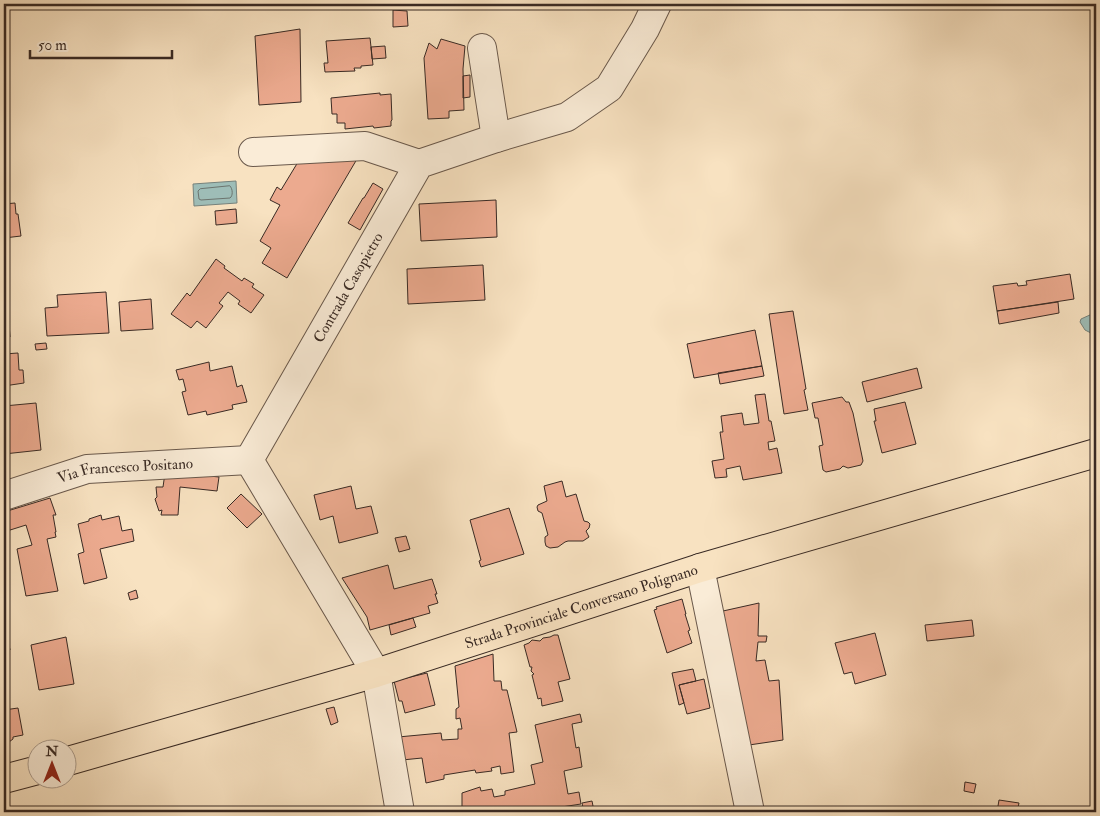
<svg xmlns="http://www.w3.org/2000/svg" width="1100" height="816" font-family="'IM FELL Double Pica',serif">
	<rect width="100%" height="100%" fill="#f8e2c1"/>
	<filter id="stains"><feTurbulence type="fractalNoise" baseFrequency=".004" numOctaves="4"/><feColorMatrix values="0 0 0 0 .2 0 0 0 0 .09 0 0 0 0 .02 0 0 0 .5 -.17"/></filter>
	<radialGradient id="worn" r=".72"><stop offset=".6" stop-color="#630" stop-opacity="0"/><stop offset="1" stop-color="#630" stop-opacity=".3"/></radialGradient>
	<path fill="#9ebdb7" stroke="#76827c" d="M236 181 237 203 194 206 193 184Z
		M1092 314H1096V340L1093 334 1085 330 1080 322 1081 319Z"/>
	<g fill="none" stroke-linecap="round" stroke-linejoin="round">
		<path stroke="#6c746e" stroke-width="1" d="M230 186C233 189 233 196 230 198L201 200 199 199 198 191 200 189Z"/>
	</g>
	<path fill="#ecaa8f" stroke="#392a24" d="M393 10 407 11 408 26 393 27Z
		M300 29 301 102 259 105 255 36Z
		M370 38 373 65 361 66V68H354L355 71 325 72 324 63H328L326 41Z
		M441 39 465 46 463 69 464 110 449 111V118L428 119 424 58 429 43 437 49Z
		M385 46 386 58 372 59 371 47Z
		M470 75V97L463 98V76Z
		M380 93V95L391 94 392 120 391 121V126L374 128 373 126 345 129V123H337V114H332L331 98Z
		M357 159 287 278 262 263 271 248 260 241 280 205 270 200 277 187 281 190 298 162Z
		M373 183 383 189 360 230 348 223 363 198H364Z
		M496 200 497 237 421 241 419 204Z
		M15 203 16 214H18L21 236 4 238V204Z
		M236 209 237 223 216 225 215 211Z
		M216 259 225 266 224 268 242 281 244 278 254 284 252 287 264 295 251 313 238 304 240 301 228 292 219 303 223 306 206 328 197 321 191 328 171 314 187 293 190 296Z
		M483 265 485 300 408 304 407 269Z
		M1070 274 1074 299 997 311 993 286 1017 283 1018 286 1027 285 1026 281Z
		M106 292 109 333 47 336 45 308 58 307 57 295Z
		M151 299 153 329 121 331 119 302Z
		M1058 302 1059 313 999 324 997 311Z
		M793 311 806 389 804 390 808 410 784 414 769 314Z
		M4 312H8L10 337 4 338Z
		M755 330 762 366 694 378 687 344Z
		M46 343 47 349 36 350 35 344Z
		M18 353 19 370H23L24 383 4 386V354Z
		M209 362 210 371 232 366 237 387 242 385 247 402 232 405 233 409 207 415 206 411 188 415 182 392 186 391 183 379 179 380 176 370Z
		M762 366 764 376 720 384 718 373Z
		M917 368 922 388 867 402 862 382Z
		M765 394 769 421H771L775 441 768 442 769 450 777 448 782 473 743 480 740 466 726 469 727 477 715 478 712 461 724 459 720 432H723L721 416 742 413 744 425 759 423 755 395Z
		M842 397 846 402H849L853 413 863 461 861 465 848 468 843 466 840 469 826 472 823 470 819 446 823 445 818 418H815L812 403Z
		M905 402 916 444 882 453 874 421H876L874 409Z
		M36 403 41 450 4 454V406Z
		M165 473H180L219 477 217 491 180 487 178 515H161L162 510 159 511 155 499 157 497 156 487H163Z
		M562 481 566 497 576 494 584 521 588 522 590 524 589 528 586 531 589 537 583 541H568L565 542 558 547 550 548 546 546 545 542V537L548 535 542 513 538 511 537 507 538 505 547 501 544 486Z
		M351 486 356 509 371 506 378 533 339 543 333 516 320 520 314 495Z
		M241 494 262 514 247 528 227 508Z
		M50 498 56 515H53L56 532H55L56 537 47 539 58 591 26 596 17 549 32 545 26 525 7 531 4 519V512Z
		M509 508 524 554 481 567 479 561 481 560 470 520Z
		M101 515 102 520 119 516 122 531 132 529 134 541 100 549 107 578 84 584 78 554 84 552 78 524 89 521V519Z
		M406 536 410 549 399 552 395 538Z
		M388 565 394 589 432 579 437 594H435L438 603 428 606 430 613 370 630 367 617 342 578Z
		M136 590 138 598 130 600 128 593Z
		M682 599 686 614H685L690 630 688 631 692 643 667 653 654 610 657 609 656 607Z
		M759 603 758 636H767L766 642H758L756 661 765 660 769 681 779 680 783 740 749 745 723 611Z
		M413 618 416 627 391 635 389 625Z
		M4 620 10 650 4 651Z
		M972 620 974 636 927 641 925 625Z
		M875 633 886 675 855 684 852 672 844 674 835 643Z
		M554 635H558L570 679 558 682 563 701 542 706 541 698 538 699 532 675 534 674 531 671 532 667H530L524 645 529 643 532 640 540 641 543 638 550 637Z
		M66 637 74 684 39 690 31 645Z
		M493 654 494 681H501L502 690H507L517 732 509 733 514 772 501 774 500 766 491 768 492 771 476 773 475 770 444 775V779L426 783 422 758 402 760 398 737 441 733 442 740 458 739V729H462L460 718 456 719V709L459 707 455 666Z
		M693 669 696 681 679 685 684 703 679 705 672 673Z
		M427 673 435 705 405 713 402 701H399L394 681Z
		M704 679 710 708 687 714 679 685Z
		M334 707 338 722 331 725 326 709Z
		M18 708 23 735 13 737V739L9 742H4V710Z
		M580 714 582 722 572 724 576 748 579 747 582 767 564 771 568 794 579 792 581 804 529 812H453L462 809V793L480 787 481 791 492 789 494 797 505 795V791L535 784 531 765 543 762 535 725Z
		M965 782 976 784 974 793 964 791Z
		M999 800 1019 803 1017 812H997Z
		M592 801 593 806 591 807V812H584L582 803Z"/>
	<g fill="none" stroke-linecap="round" stroke-linejoin="round">
		<defs>
			<g id="minor">
				<path d="M482 48 496 138"/>
				<path d="M253 152 365 146 419 164"/>
				<path id="s1" d="M4 496 87 469 249 460"/>
				<path d="M700 568 750 812"/>
				<path id="s2" d="M400 812 376 673 249 460 419 164 496 138 567 117 609 88 645 29 657 4"/>
			</g>
			<g id="major">
				<path id="s3" d="M68 761 376 673 700 568 1096 453"/>
				<path d="M4 779 38 770"/>
			</g>
		</defs>
		<use href="#minor" stroke="#69584b" stroke-width="30"/>
		<use href="#major" stroke="#392a24" stroke-width="30"/>
		<use href="#minor" stroke="#faecd7" stroke-width="28"/>
		<use href="#major" stroke="#f8e2c1" stroke-width="28"/>
	</g>
	<g text-anchor="middle" stroke-width="4.5" stroke-linejoin="round" paint-order="stroke">
		<g font-size="15" fill="#392a24" stroke="#faecd7">
			<text dy="5" stroke="none"><textPath href="#s2" startOffset="588">Contrada Casopietro</textPath></text>
			<text dy="5" stroke="none"><textPath href="#s1" startOffset="125">Via Francesco Positano</textPath></text>
			<text dy="5" stroke="none"><textPath href="#s3" startOffset="536">Strada Provinciale Conversano Polignano</textPath></text>
		</g>
	</g>
	<rect width="1100" height="816" fill="none" stroke="#f8e2c1" stroke-width="20"/>
	<rect x="5" y="5" width="1090" height="806" fill="none" stroke="#392a24" stroke-width="2.5"/>
	<rect x="10" y="10" width="1080" height="796" fill="none" stroke="#392a24"/>
	<g transform="translate(52 764)"><circle r="24" fill="#faecd7" stroke="#ad9e8f"/>
	<path d="M0-4L9 19L0 12L-9 19Z" fill="#8f2418"/>
	<text y="-8" font-size="14" font-weight="bold" text-anchor="middle" fill="#392a24">N</text>
	</g>
	<path d="M30 50v8h142v-8" fill="none" stroke="#392a24" stroke-width="2.5"/>
	<text x="38" y="50" font-size="15" fill="#392a24" stroke="#faecd7" stroke-width="4" paint-order="stroke">50 m</text>
	<rect width="100%" height="100%" filter="url(#stains)"/>
	<rect width="100%" height="100%" fill="url(#worn)"/>
</svg>
